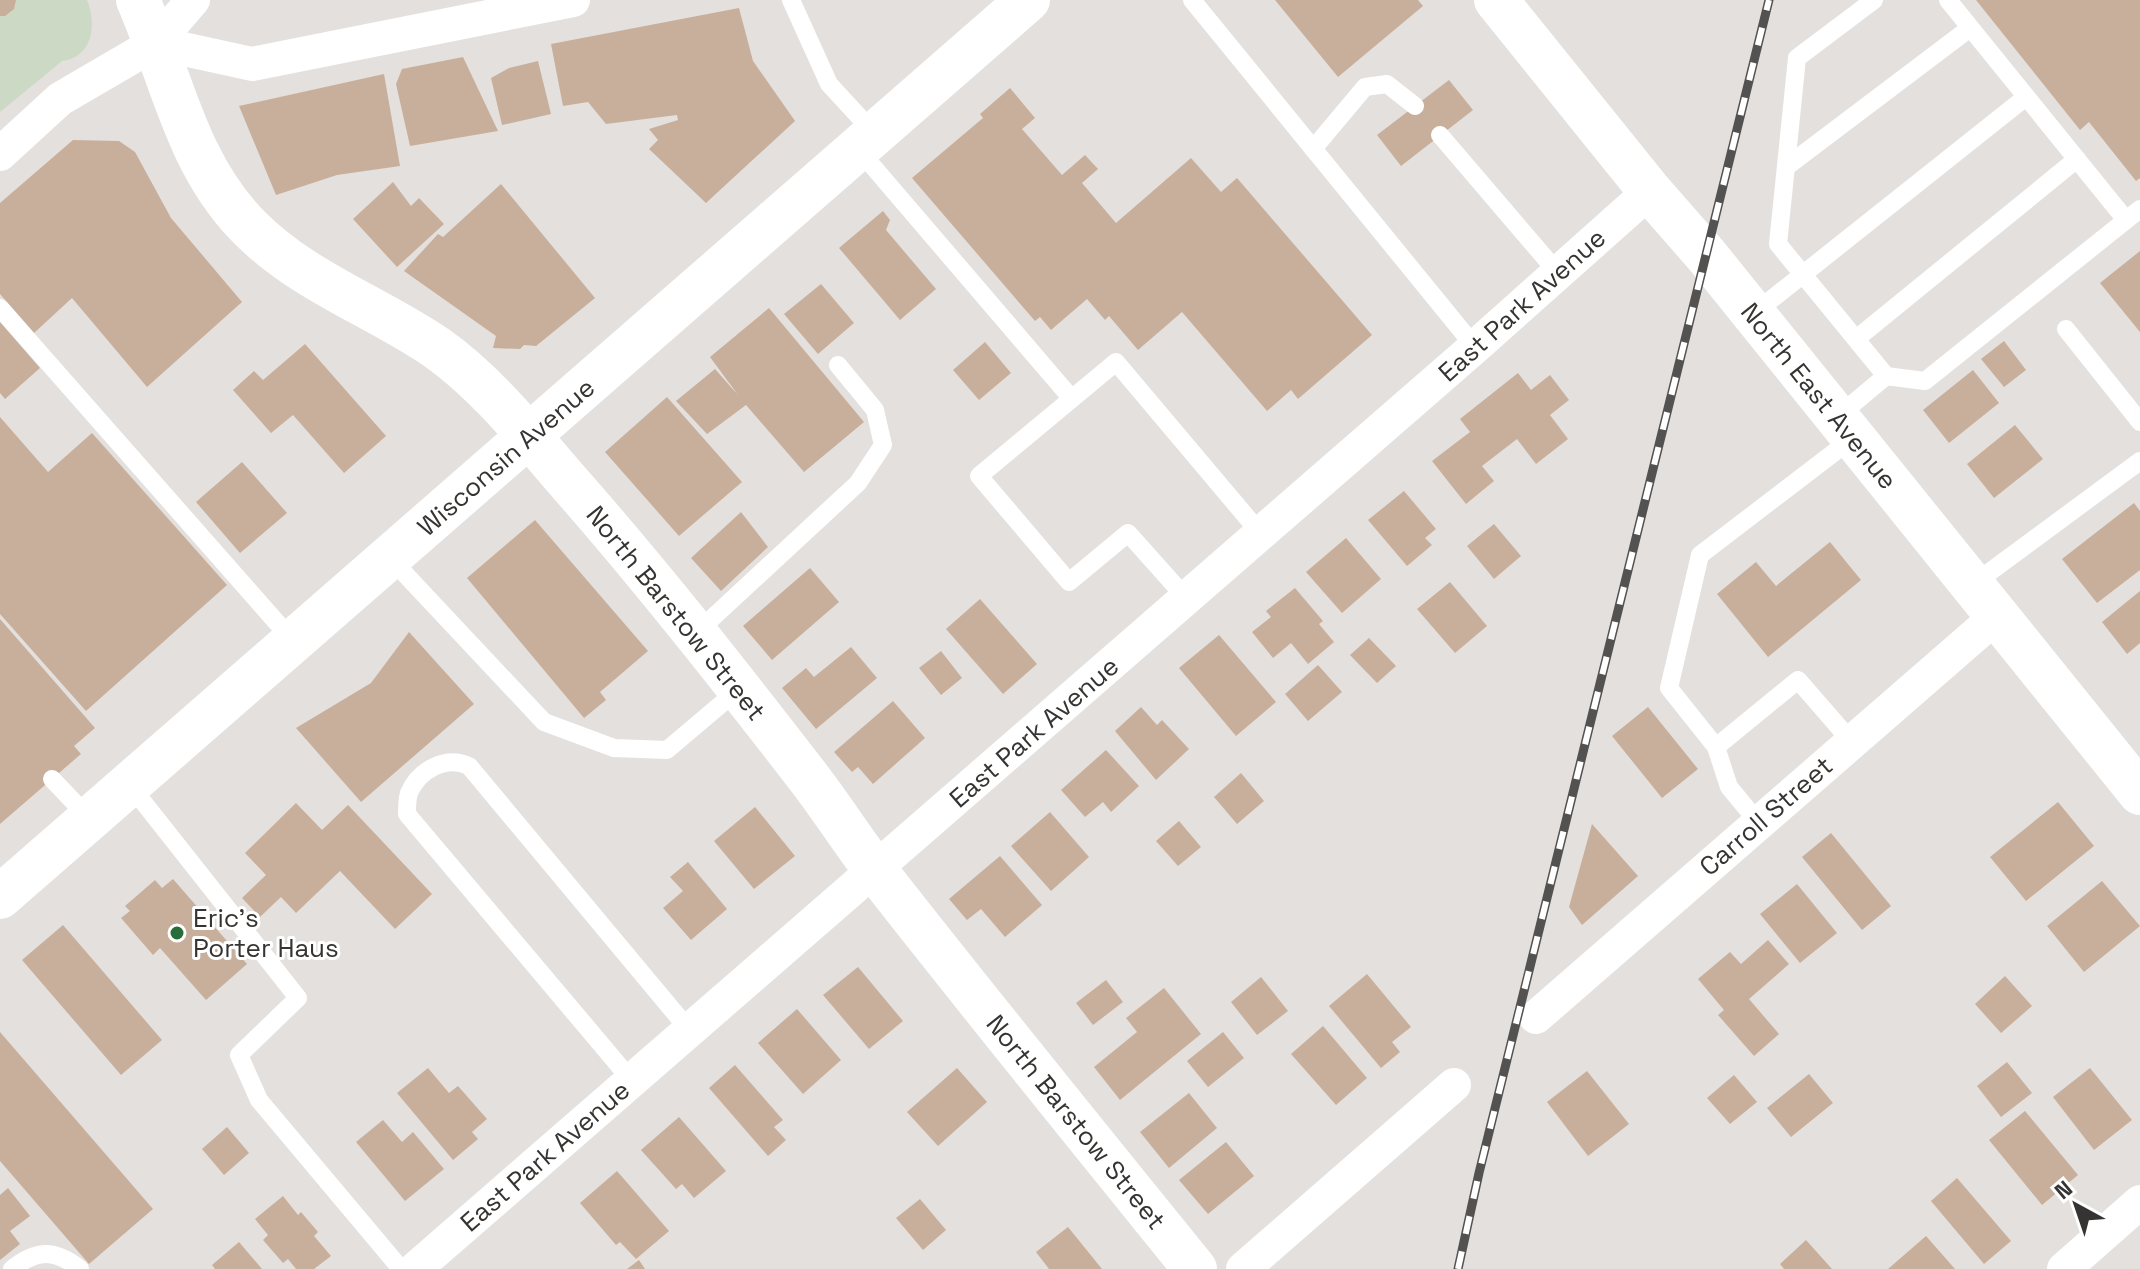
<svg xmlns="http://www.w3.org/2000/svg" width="2140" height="1269" font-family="'Space Grotesk',sans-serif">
	<rect width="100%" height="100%" fill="#e4e0dd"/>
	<path fill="#ccd9c4" d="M0 0H87C97 25 93 57 62 61L0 112Z"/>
	<path fill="#c8af9b" d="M0 0H16L14 9 5 16H0Z
		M1275 0H1418L1423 6 1338 77Z
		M1976 0H2140V178L2136 181 2089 122 2080 130Z
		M739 8 753 61 795 121 706 203 649 149 658 140 649 129 678 120 677 115 606 124 588 102 563 106 551 44Z
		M463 57 498 131 410 146 396 84 402 69Z
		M538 61 551 114 502 125 491 78 509 68Z
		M384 74 400 166 337 175 276 195 239 106Z
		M1449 80 1473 110 1401 166 1377 135Z
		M1010 88 1035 118 1022 129 1062 175 1085 155 1098 169 1082 183 1116 223 1191 158 1221 192 1237 178 1372 335 1298 399 1291 390 1267 411 1182 312 1138 350 1109 316 1105 320 1087 299 1051 330 1040 317 1035 321 912 178 983 118 980 114Z
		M73 140 119 141 135 152 171 218 242 302 147 387 72 298 34 333 0 294V203Z
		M393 182 411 206 419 198 444 224 397 267 353 219Z
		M501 184 595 298 536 346 524 345 520 349 493 348 496 336 404 271 438 234 443 237Z
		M883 211 890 220 886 230 936 289 900 320 839 248Z
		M2140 251V332L2100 283Z
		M821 284 854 323 818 354 784 314Z
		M769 308 864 422 804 472 746 405 707 434 676 401 715 369 738 395 710 357Z
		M0 322 40 368 5 399 0 393Z
		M2004 341 2026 370 2004 387 1981 359Z
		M985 342 1011 373 979 400 953 370Z
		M305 344 386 436 344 473 293 415 271 433 233 390 254 371 263 380Z
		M1973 370 1999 403 1949 443 1923 410Z
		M1518 373 1531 390 1550 375 1569 400 1550 415 1568 439 1536 464 1517 439 1482 466 1494 481 1466 504 1432 461 1470 432 1460 419Z
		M667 397 742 482 679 536 605 452Z
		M0 417 48 472 92 433 227 585 86 711 0 614Z
		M2015 425 2043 459 1994 498 1967 464Z
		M242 462 287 513 240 553 196 502Z
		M1404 491 1436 529 1425 538 1432 545 1407 566 1368 520Z
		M2134 503 2140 511V570L2097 603 2062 559Z
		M741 512 768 547 721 591 691 558Z
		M535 520 648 651 600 692 606 700 584 718 467 578Z
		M1494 524 1521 556 1494 579 1467 546Z
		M1346 538 1381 579 1342 613 1306 572Z
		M1830 542 1861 580 1768 657 1717 594 1756 562 1776 586Z
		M810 568 839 602 772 660 743 626Z
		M1450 582 1487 626 1455 653 1417 609Z
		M1295 588 1323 621 1319 624 1334 642 1308 664 1291 643 1273 658 1252 632 1271 617 1266 611Z
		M2140 591V643L2127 654 2102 622Z
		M980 599 1037 664 1003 694 946 629Z
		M0 619 95 728 74 746 81 754 0 824Z
		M409 632 474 704 361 802 296 728 371 683Z
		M1219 635 1276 702 1236 736 1179 668Z
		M1369 638 1396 666 1377 683 1350 655Z
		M851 647 877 678 816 729 782 688 806 668 814 677Z
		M941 651 962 678 941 695 919 668Z
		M1318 665 1342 692 1308 721 1285 694Z
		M893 701 925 738 873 784 858 767 852 772 834 752Z
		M1141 707 1157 725 1162 720 1189 749 1156 780 1115 731Z
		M1648 707 1698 769 1662 798 1612 736Z
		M1106 750 1139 786 1111 812 1103 802 1085 817 1061 790Z
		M1241 773 1264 801 1237 824 1214 797Z
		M2058 802 2094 846 2026 901 1990 857Z
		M296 803 322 830 348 805 432 894 395 929 340 871 296 913 281 897 260 917 242 898 266 875 245 853Z
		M755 807 795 856 754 889 714 841Z
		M1050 812 1089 857 1051 891 1011 846Z
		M1179 821 1201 847 1178 866 1156 841Z
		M1592 824 1638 876 1582 925 1569 907Z
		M1831 833 1891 906 1862 930 1802 857Z
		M1000 856 1042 905 1005 937 981 909 967 920 949 899Z
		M688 862 727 909 691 940 663 908 683 891 670 877Z
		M173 879 247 964 206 1000 160 948 153 955 121 918 130 911 125 906 155 880 162 888Z
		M2102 881 2140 926 2084 972 2047 926Z
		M1797 884 1837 933 1800 963 1760 914Z
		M63 925 162 1040 121 1075 22 960Z
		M1768 940 1789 964 1749 999 1779 1034 1754 1056 1718 1015 1724 1010 1698 979 1730 952 1741 964Z
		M858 967 903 1021 869 1049 823 995Z
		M1367 974 1411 1027 1392 1042 1400 1052 1381 1068 1329 1006Z
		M2005 976 2032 1006 2001 1033 1975 1004Z
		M1261 977 1288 1011 1257 1035 1231 1002Z
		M1106 980 1123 1002 1093 1025 1076 1003Z
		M1164 988 1201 1034 1120 1100 1094 1067 1137 1032 1126 1018Z
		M797 1009 841 1060 803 1094 758 1043Z
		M1323 1026 1367 1078 1336 1105 1291 1054Z
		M0 1032 153 1209 89 1264 0 1161Z
		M1223 1032 1244 1058 1208 1087 1187 1061Z
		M2007 1062 2032 1093 2001 1117 1977 1086Z
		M735 1065 783 1120 774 1127 786 1140 768 1156 709 1088Z
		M428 1068 449 1093 458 1086 487 1119 472 1132 478 1139 453 1160 397 1093Z
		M957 1068 987 1102 938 1146 907 1112Z
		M2090 1068 2132 1120 2094 1150 2053 1097Z
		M1587 1071 1629 1124 1588 1156 1547 1102Z
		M1809 1074 1833 1103 1791 1137 1767 1108Z
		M1734 1075 1757 1102 1730 1124 1707 1098Z
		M1189 1093 1217 1128 1169 1168 1140 1132Z
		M2025 1111 2078 1175 2042 1205 1989 1140Z
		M679 1117 726 1171 694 1198 682 1184 676 1189 641 1150Z
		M383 1120 402 1142 413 1132 444 1169 405 1201 356 1142Z
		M227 1127 249 1153 224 1175 202 1149Z
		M1226 1142 1254 1176 1208 1214 1179 1180Z
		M617 1171 669 1231 636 1259 620 1242 616 1245 580 1203Z
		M1957 1178 2011 1241 1984 1264 1931 1201Z
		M8 1188 30 1216 10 1231 20 1244 0 1260V1195Z
		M283 1196 298 1215 301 1212 318 1232 314 1236 331 1256 314 1269H296L288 1259 283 1263 263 1240 268 1235 255 1219Z
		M920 1199 946 1230 923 1250 896 1218Z
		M1068 1227 1102 1269H1049L1036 1252Z
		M1926 1236 1955 1269H1888Z
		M1806 1240 1832 1269H1784L1780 1264Z
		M239 1242 262 1269H215L212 1265Z
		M639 1260 645 1269H627Z"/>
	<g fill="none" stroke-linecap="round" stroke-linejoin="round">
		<path stroke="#fff" stroke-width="18" d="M791 0 829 84 875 134
			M1192 0 1475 347
			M1948 0 2126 220
			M1440 135 1558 273
			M858 149 1072 399
			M1313 149 1365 87 1387 84 1415 106
			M1786 167 1970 28
			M0 308 294 642
			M1753 314 2026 97
			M2066 329 2140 422
			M1856 339 2077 159
			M1886 376 1925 381 2140 209
			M1837 417 1886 376 1778 244 1797 58 1874 0
			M390 558 544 722 614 748 667 750 739 689
			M1972 585 2140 461
			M1187 599 1128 533 1069 582 979 476 1116 362 1261 534
			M695 634 858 483 883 445 875 410 838 365
			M1851 741 1798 680 1716 747 1669 688 1700 555 1853 438
			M1716 747 1729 787 1758 822
			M52 779 90 819
			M129 784 298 998 239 1055 259 1100 401 1269
			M632 1081 407 814C407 807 407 799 409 793 419 770 446 755 469 766L690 1031
			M12 1269C37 1249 55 1249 80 1269"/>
		<path stroke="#fff" stroke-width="34" d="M156 43 252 64 573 0
			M0 154 60 99 156 43 193 0
			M1536 1017 1997 616
			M415 1269 1475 347 1650 191
			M1243 1269 1454 1085
			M2064 1269 2140 1202"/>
		<path stroke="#fff" stroke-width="44" d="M138 0C172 78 186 162 247 225 301 281 374 305 437 348 488 384 531 439 572 486 653 578 730 676 805 773 831 806 853 842 879 875 983 1008 1089 1138 1195 1269"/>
		<path stroke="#fff" stroke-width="44" d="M1496 0 1650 191 1706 255 2140 793
			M0 897 1028 0"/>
		<defs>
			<path id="rail" d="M1458 1269 1479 1173 1769 0"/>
		</defs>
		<use href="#rail" stroke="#545250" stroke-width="9"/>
		<use href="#rail" stroke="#fff" stroke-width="6" stroke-dasharray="18" stroke-linecap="butt"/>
	</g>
	<circle fill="#266d39" stroke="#fff" stroke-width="3" cx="177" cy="933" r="8"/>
	<g text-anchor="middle" stroke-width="6" stroke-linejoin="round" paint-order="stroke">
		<g font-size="26" fill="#353432" stroke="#fff">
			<text transform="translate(1522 305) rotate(-42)" y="9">East Park Avenue</text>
			<text transform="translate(1819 396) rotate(51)" y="9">North East Avenue</text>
			<text transform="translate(506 457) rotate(-41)" y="9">Wisconsin Avenue</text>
			<text transform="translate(676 613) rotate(51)" y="9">North Barstow Street</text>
			<text transform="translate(1034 732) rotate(-41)" y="9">East Park Avenue</text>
			<text transform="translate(1766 816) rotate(-41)" y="9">Carroll Street</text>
			<text transform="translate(1076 1122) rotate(51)" y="9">North Barstow Street</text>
			<text transform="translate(545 1156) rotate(-41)" y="9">East Park Avenue</text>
		</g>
		<g font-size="26" fill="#353432" stroke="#fff" text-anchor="start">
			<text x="193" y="927">Eric's<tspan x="193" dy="30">Porter Haus</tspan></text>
		</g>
	</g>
	<g transform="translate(2076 1205) rotate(320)" stroke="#ffffff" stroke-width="6" paint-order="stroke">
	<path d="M0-6L14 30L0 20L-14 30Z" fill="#353432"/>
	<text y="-12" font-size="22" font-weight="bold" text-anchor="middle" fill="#353432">N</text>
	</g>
</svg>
